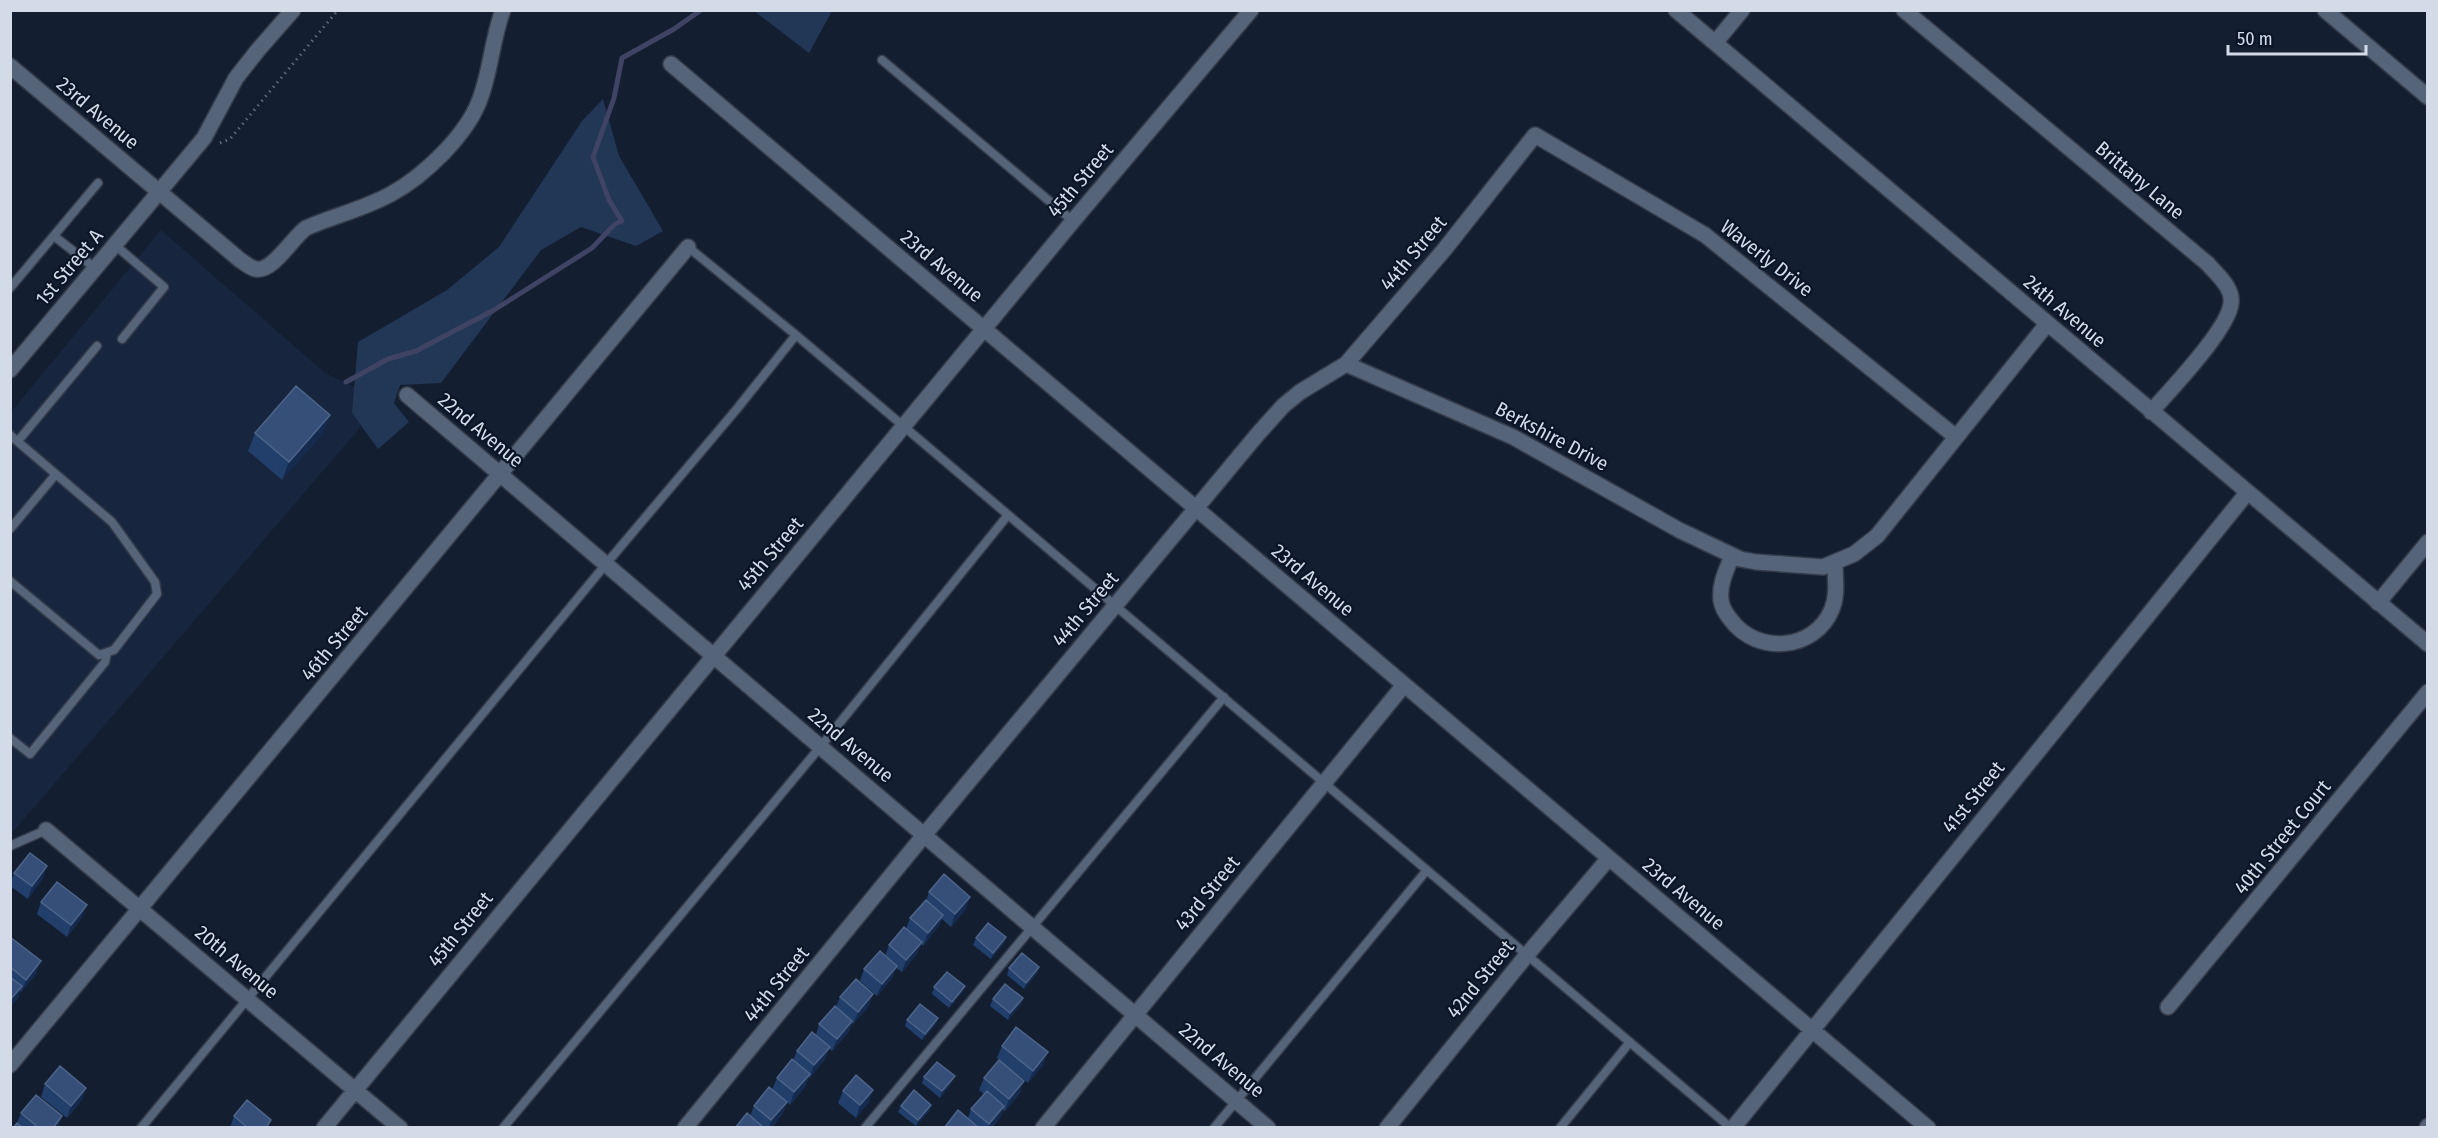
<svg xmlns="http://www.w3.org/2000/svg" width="2438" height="1138" font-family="'Fira Sans Condensed',sans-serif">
	<rect width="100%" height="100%" fill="#131f31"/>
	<path fill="#17263e" d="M161 230 325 373 383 401 11 834V412Z"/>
	<path fill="#223656" d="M754 11H832L809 53Z
		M603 99 619 156 663 231 636 246 581 227 541 250 441 383 400 385 394 403 409 422 378 449 352 413 358 342 447 290 499 247 582 121Z"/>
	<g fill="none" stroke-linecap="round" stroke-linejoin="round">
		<path stroke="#3f4364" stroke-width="5" d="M346 382 388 359 416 351 494 310 592 248 615 224 622 221 609 200 593 157 614 98 622 58 674 29 701 10"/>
		<defs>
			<path id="lane" d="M882 60 1073 221
				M54 236 95 268
				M115 245 164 287 122 339
				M688 247 796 335 1731 1128
				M10 288 98 183
				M10 435 112 522 155 582 157 594 114 650 99 655 10 581
				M18 441 97 346
				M10 529 56 474
				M10 738 30 754 105 662 107 653
				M10 846 46 830
				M141 1128 606 564 736 410 796 335
				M503 1128 821 746 1008 515
				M865 1128 1224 697
				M1214 1128 1427 870
				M1560 1128 1630 1042"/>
			<path id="street" d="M1676 10 2428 644
				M1904 10 2208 264C2217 275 2233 287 2231 303 2229 329 2170 390 2151 412
				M2325 10 2428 97
				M1715 43 1742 10
				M671 64 1928 1128
				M10 66 240 260C245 263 250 268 256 269 273 272 292 238 306 228 333 216 364 209 391 194 424 176 467 135 480 99 491 70 492 39 503 10
				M159 192 204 138 236 78 258 50 293 10
				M1346 364 1513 437 1679 530 1740 559 1756 562 1823 567 1854 554 1877 536 2047 324
				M407 395 1268 1128
				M1732 556C1727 569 1719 584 1721 600 1722 608 1726 614 1731 620 1757 655 1815 651 1832 609 1838 594 1835 578 1835 563
				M2378 603 2428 542
				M46 830 400 1128
				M2168 1007 2428 692
				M10 1065 688 247
				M324 1128 1073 221 1251 10
				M685 1128 925 834 1257 435 1283 406 1300 392 1346 364 1444 250 1535 135 1705 235 1956 437
				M1043 1128 1404 685
				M1387 1128 1526 956 1609 858
				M1733 1128 2247 493
				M2427 1128 2428 1126"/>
			<path id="secondary" d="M10 370 159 192"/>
		</defs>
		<use href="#lane" stroke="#343b4a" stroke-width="11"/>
		<use href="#street" stroke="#343b4a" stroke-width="18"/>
		<use href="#secondary" stroke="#343b4a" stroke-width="18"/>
		<path stroke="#5d6878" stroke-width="3" stroke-dasharray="1.5 4.5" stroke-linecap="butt" d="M220 143 230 139 338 10"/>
		<use href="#lane" stroke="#56647a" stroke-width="8"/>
		<use href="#street" stroke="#56647a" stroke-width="15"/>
		<use href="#secondary" stroke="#56647a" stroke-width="15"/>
	</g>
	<path fill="#223e6b" d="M255 433H323L282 480 248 451Z
		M14 873 43 878 28 899 10 886Z
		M929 892 966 909 951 927 942 919 938 927 923 946 921 944 917 954 902 972 896 968 892 978 877 996 860 981 864 969 885 956 889 945 906 929 910 918 926 901Z
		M41 902 82 917 67 937 37 914Z
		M10 937 36 974 21 992 20 991 18 998 10 1007Z
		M1006 937 1004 943 991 959 973 945 976 938Z
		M1039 967 1037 973 1024 989 1007 975 1009 968Z
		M934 987 962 992 949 1008 932 994Z
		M840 997 869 1006 853 1024 852 1023 848 1033 832 1051 829 1049 825 1059 810 1078 809 1077 805 1087 790 1105 772 1090 777 1078 793 1060 797 1051 816 1035 819 1024 836 1007Z
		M1023 998 1021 1004 1008 1020 990 1006 993 999Z
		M938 1018 935 1025 922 1040 905 1026 907 1020Z
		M1002 1046 1043 1065 1028 1083 997 1058Z
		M924 1077 952 1082 940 1098 922 1083Z
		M984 1078 1020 1093 1005 1111 1003 1110 1000 1118 992 1128H944L968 1118 971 1109 984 1094 979 1090Z
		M45 1084 82 1100 67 1118 41 1097Z
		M843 1091 869 1102 856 1118 838 1103Z
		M787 1102 782 1115 771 1128H735L750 1116 754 1106Z
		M931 1105 929 1111 916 1126 898 1112 901 1106Z
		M21 1113 58 1128H13L17 1123Z
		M234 1116 269 1128H230Z"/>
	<path fill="#142a4e" d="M330 415 323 433 282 480 289 462Z
		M47 866 43 878 28 899 32 886Z
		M970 897 966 909 951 927 955 914Z
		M87 905 82 917 67 937 71 925Z
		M943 915 938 927 923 946 928 933Z
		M1006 937 1004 943 991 959 993 953Z
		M922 942 917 954 902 972 906 960Z
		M41 961 36 974 21 992 26 980Z
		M897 966 892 978 877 996 882 984Z
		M1039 967 1037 973 1024 989 1026 983Z
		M22 986 18 998 10 1007V1000Z
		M965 986 962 992 949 1008 952 1002Z
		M873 994 869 1006 853 1024 858 1012Z
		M1023 998 1021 1004 1008 1020 1010 1013Z
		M938 1018 935 1025 922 1040 925 1034Z
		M852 1021 848 1033 832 1051 837 1039Z
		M830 1047 825 1059 810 1078 814 1065Z
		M1048 1052 1043 1065 1028 1083 1033 1071Z
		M810 1074 805 1087 790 1105 794 1092Z
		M955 1076 952 1082 940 1098 942 1091Z
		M1024 1081 1020 1093 1005 1111 1009 1099Z
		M86 1088 82 1100 67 1118 71 1106Z
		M873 1090 869 1102 856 1118 860 1105Z
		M787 1102 782 1115 771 1128H769L771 1120Z
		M931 1105 929 1111 916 1126 918 1120Z
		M1004 1106 1000 1118 992 1128H988L989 1124Z
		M62 1116 58 1128H53Z"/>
	<path fill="#354f79" stroke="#4e658a" stroke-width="1.5" d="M296 386 330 415 289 462 255 433Z
		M30 853 47 866 32 886 14 873Z
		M944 874 970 897 955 914 929 892Z
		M57 882 87 905 71 925 41 902Z
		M926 900 943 915 928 933 910 918Z
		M988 923 1006 937 993 953 976 938Z
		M904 927 922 942 906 960 889 945Z
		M10 937 41 961 26 980 10 967Z
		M880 951 897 966 882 984 864 969Z
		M1022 953 1039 967 1026 983 1009 968Z
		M947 972 965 986 952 1002 934 987Z
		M10 977 22 986 10 1000Z
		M856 979 873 994 858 1012 840 997Z
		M1005 984 1023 998 1010 1013 993 999Z
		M920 1004 938 1018 925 1034 907 1020Z
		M835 1006 852 1021 837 1039 819 1024Z
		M1016 1027 1048 1052 1033 1071 1002 1046Z
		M812 1032 830 1047 814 1065 797 1051Z
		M792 1059 810 1074 794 1092 777 1078Z
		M999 1060 1024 1081 1009 1099 984 1078Z
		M937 1062 955 1076 942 1091 924 1077Z
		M60 1066 86 1088 71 1106 45 1084Z
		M856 1075 873 1090 860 1105 843 1091Z
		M769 1087 787 1102 771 1120 754 1106Z
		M914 1090 931 1105 918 1120 901 1106Z
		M987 1091 1004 1106 989 1124 971 1109Z
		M36 1095 62 1116 53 1128H39L21 1113Z
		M247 1100 271 1120 266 1128H248L234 1116Z
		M958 1110 979 1128H944Z
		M747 1113 764 1128H735Z
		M17 1123 23 1128H13Z"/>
	<g text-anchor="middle" stroke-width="4.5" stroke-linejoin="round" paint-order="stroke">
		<g font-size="20" fill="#d3dbe8" stroke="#0a1527">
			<text transform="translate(98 113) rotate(40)" y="7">23rd Avenue</text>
			<text transform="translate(1080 180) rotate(-50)" y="7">45th Street</text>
			<text transform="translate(2140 180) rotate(40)" y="7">Brittany Lane</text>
			<text transform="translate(1413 253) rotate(-50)" y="7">44th Street</text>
			<text transform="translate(1767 258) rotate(38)" y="7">Waverly Drive</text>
			<text transform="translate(942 266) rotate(40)" y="7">23rd Avenue</text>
			<text transform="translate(69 267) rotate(-50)" y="7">1st Street A</text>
			<text transform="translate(2065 311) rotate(40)" y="7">24th Avenue</text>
			<text transform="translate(481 430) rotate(40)" y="7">22nd Avenue</text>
			<text transform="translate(1552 436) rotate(28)" y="7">Berkshire Drive</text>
			<text transform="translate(770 554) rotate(-50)" y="7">45th Street</text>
			<text transform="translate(1313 580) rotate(40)" y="7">23rd Avenue</text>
			<text transform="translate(1085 609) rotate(-50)" y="7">44th Street</text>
			<text transform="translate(334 643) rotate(-50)" y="7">46th Street</text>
			<text transform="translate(851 745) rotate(40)" y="7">22nd Avenue</text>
			<text transform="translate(1973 797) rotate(-51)" y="7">41st Street</text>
			<text transform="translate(2282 837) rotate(-51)" y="7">40th Street Court</text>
			<text transform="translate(1207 893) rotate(-51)" y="7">43rd Street</text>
			<text transform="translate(1684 894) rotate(40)" y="7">23rd Avenue</text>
			<text transform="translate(460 929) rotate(-51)" y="7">45th Street</text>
			<text transform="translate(237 962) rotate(40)" y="7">20th Avenue</text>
			<text transform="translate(1480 979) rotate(-51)" y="7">42nd Street</text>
			<text transform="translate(776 984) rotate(-51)" y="7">44th Street</text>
			<text transform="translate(1222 1060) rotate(40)" y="7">22nd Avenue</text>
		</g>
	</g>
	<rect width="2438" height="1138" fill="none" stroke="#d3dbe8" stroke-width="24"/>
	<path d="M2228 45v9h138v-9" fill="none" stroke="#d3dbe8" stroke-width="3"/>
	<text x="2237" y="45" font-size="18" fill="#d3dbe8" stroke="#0a1527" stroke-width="4.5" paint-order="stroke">50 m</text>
</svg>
